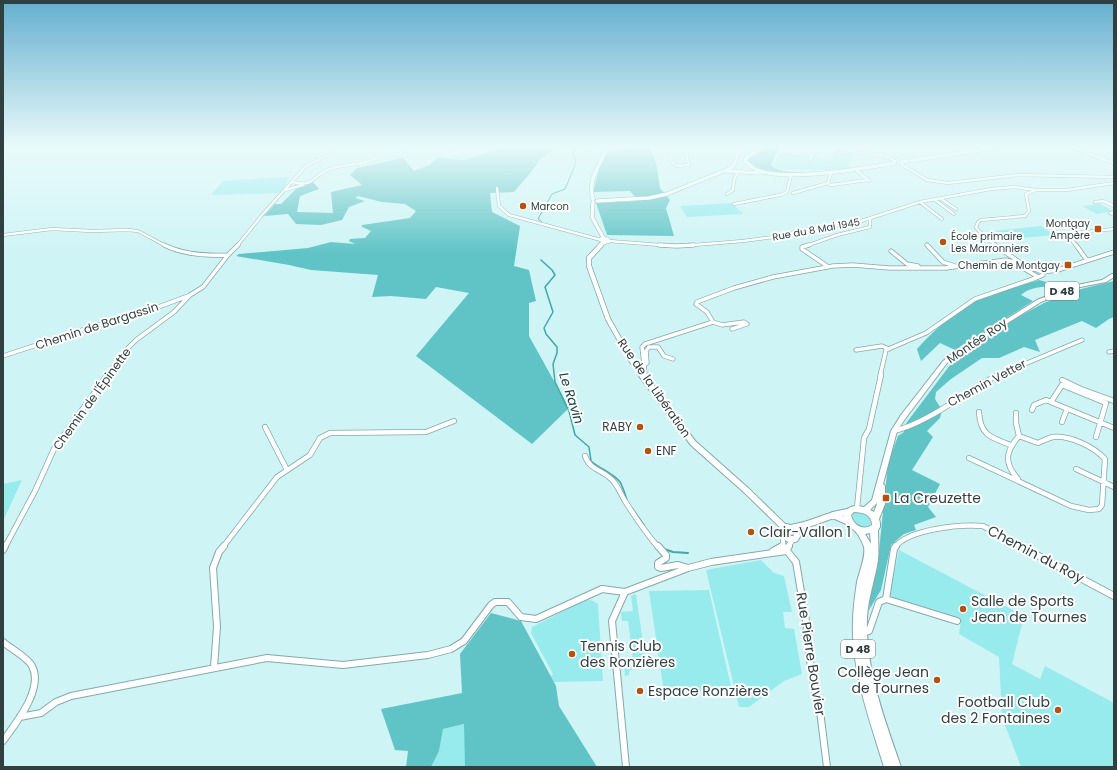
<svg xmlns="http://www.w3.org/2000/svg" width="1117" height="770" font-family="Poppins,sans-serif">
	<rect width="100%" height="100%" fill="#cff4f5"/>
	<path fill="#97ebed" d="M837 149 854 152 849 163 830 159Z
		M781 152 846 163 851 166 850 168 827 170 782 169 776 167 773 165Z
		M289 177 285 187 279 193 211 195 223 181Z
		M732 203 743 214 687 217 680 206Z
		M1100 204 1113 211 1097 214 1082 206Z
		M1041 226 1054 235 1008 239 996 231Z
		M22 480 3 521V484Z
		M860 512C866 514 871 516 871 523L869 526H860L853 520V514Z
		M899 550 1024 616 1012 664 1040 679 1045 666 1114 703V767H1021L1002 717 999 657 959 634 961 620 894 599 890 594Z
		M761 560 774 573 784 576 792 612H783L785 628 794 629 802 674 784 681 749 707H739L706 570Z
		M709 590 732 691 664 692 649 591Z
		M636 594 646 664 629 671V675L625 676 624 664 633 659 628 621H622L621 612 633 611 631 596Z
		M586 600H591L598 604 603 681 553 682 551 676 553 674 531 633 532 627Z
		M465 724V767H431L439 750 443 729Z"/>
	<path fill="#60c4c6" d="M501 146H558L540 159 532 171 514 192 490 193 492 212 520 226 514 266 529 270 536 301 529 303V336L569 408 532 444 416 356 469 293 436 287 426 299 391 296 372 297 378 275 311 270 289 265 236 256 239 254 308 248 331 242 355 244 349 241 350 239 365 238 371 231 362 227V225L410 218 416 211 405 204 382 202 358 196 355 198 365 201 349 207 342 220 321 225 296 224 288 214 264 216 275 204H281L296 189 313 182 319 189 300 196 297 212 333 213 331 192 362 185 350 175 357 168 403 158 414 171 429 165 437 158 465 160 501 148Z
		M626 146H649L656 163 660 188 670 200 666 208 674 236 607 235 596 203 639 201 630 191 593 192 599 169 608 151Z
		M766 146H774L773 147 778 150 771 165C782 178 834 170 851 168 827 173 768 179 748 163L747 160 750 156Z
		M1039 280 1065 287C1060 288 1057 287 1052 287 1042 286 1028 288 1021 295L1033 301 955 350 940 343 921 361 917 349C934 330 956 310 980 298 998 290 1020 286 1039 280Z
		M1114 281V317L1109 319 1096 328 1082 321 1035 340 1040 352 1024 347 999 358H982L951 379 936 392 935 399 942 410 940 418 927 431 933 437 912 470 940 484 928 507 936 517 914 525 916 530 904 534 891 545 881 590 869 610 871 589 879 551 888 463 898 436 904 432V426L950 365 963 354 1016 318 1044 303 1077 290Z
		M491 613 521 621 556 686 559 706 597 767H465L464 724 443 729 439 751 431 767H406L408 751 395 750 381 709 462 693 460 654Z"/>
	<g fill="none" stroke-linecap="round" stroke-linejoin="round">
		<path stroke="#40a7aa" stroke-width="1" d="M542 222 538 219 552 194 565 189 576 163 573 152 575 148"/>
		<path stroke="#40a7aa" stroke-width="1.5" d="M541 260 552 270 555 275 545 287 553 312 544 328 546 334 557 347V353L553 364 555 382 569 411 575 435 589 447 591 461C600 469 613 473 620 482 623 487 625 494 627 500
			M632 508 644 525"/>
		<path stroke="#40a7aa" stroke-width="2" d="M664 549 673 552 688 553"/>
		<defs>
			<path id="street-far3" d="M3 146H5
				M452 146 453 150
				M667 146 673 163 677 166 689 165 686 154 687 146
				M823 146 887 157 895 161
				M1068 146 1114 163
				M577 148 606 152
				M607 150 630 146
				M404 156 399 155 407 146
				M881 156 886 146
				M810 159 819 146
				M901 164 927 180 948 183 1018 175 1114 177
				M855 169 869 181
				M292 182C315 188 312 175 330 169 344 164 359 166 373 160 380 157 386 151 393 146
				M828 183 831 185 868 180
				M828 183 831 173
				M497 188 499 206 509 215 601 240
				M285 190 303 185
				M793 193 828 183
				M727 194 733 190 734 180 738 171
				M941 199 956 209
				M935 200 954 214
				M920 202 942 219
				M1095 202 1103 201 1114 206
				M734 204 780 195 787 192 791 175
				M1114 212 1110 213 1114 215
				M3 235 52 229 92 231 128 230 138 231 166 246
				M609 241 673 246
				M237 246 262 215 306 166 346 146
				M681 246 743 241 774 237 812 228 852 224 920 202 991 189 1015 187 1036 190H1067L1114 183
				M806 246 837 235 870 227V219
				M996 246 978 230 976 227 978 222 981 220 1025 216 1029 211 1026 194 1036 190
				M1076 246 1070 237 1076 233 1114 229"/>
			<path id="street-far2" d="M164 245C184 255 206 256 228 255L238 245
				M659 245 677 246 694 245
				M809 245 802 247V249L827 266
				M927 245 943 262 955 266
				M995 245 1022 264 1042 272 1058 270 1114 252
				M1076 245 1086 259
				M891 251 907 264 918 266
				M713 322 722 325 744 322 747 324 732 329
				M856 350 882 346 889 349
				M1109 352 1114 351
				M3 356 91 327 137 315 188 296
				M644 365 647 363 646 351 649 347H658L664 356 673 359
				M107 376 125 351 136 340 174 312 190 295 203 287 228 255
				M642 376 645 374 642 347 645 344 713 322 707 312 696 304 697 302 734 288 773 277 833 266 853 265 889 268H946L1006 260 1013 262 1038 277
				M880 376 886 350 926 333 975 299 1036 278 1043 275V272
				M996 376 1082 340"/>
			<path id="street-far1" d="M1062 380 1081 389 1114 401
				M1051 402 1062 385 1106 403 1096 437
				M1032 410 1034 405 1046 400 1114 428
				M979 412C980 435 991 438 1011 445
				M1016 413V423L1019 436C1005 452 1004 463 1018 479
				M1062 422 1067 409
				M265 427 287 470
				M894 431C930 422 965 392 998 375
				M585 456C590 471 605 470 614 482 619 488 621 495 625 501 635 517 646 533 658 547
				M969 458 1071 506 1089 510 1099 509 1102 505 1105 459C1094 447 1070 435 1053 437 1048 438 1043 441 1038 443L1019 436
				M1076 469 1114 487
				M857 508 864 438 869 429 881 375
				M783 545 784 547
				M5 547 35 491 54 449 107 375
				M223 547 277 477 310 455 320 438 330 433 426 432 454 421
				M781 547 783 545V535
				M788 547 793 539
				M895 547C909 529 961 524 983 526L1022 547"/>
			<path id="street" d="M658 546 666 555V558L658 563V567L661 568 678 565 688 568
				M783 546 796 562 807 627 806 634 815 693 820 711 827 767
				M1020 546 1114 596
				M3 550 5 546
				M773 551 782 546
				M886 599 957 621
				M863 633 869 631 879 602 886 599 894 549 896 546
				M3 642C10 648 28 658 32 666 44 689 16 723 3 741
				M214 667 217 627 213 568 219 552 224 546
				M20 717 41 713 56 702 71 696 267 658 343 665 428 655 451 649 464 641 491 605 495 602H508L521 617 536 619 602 589 625 592
				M626 767 612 621 625 592 688 568 711 562 786 551 789 546"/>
			<path id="secondary-far2" d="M765 146 747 157 745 161C748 163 751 167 755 169 783 183 863 168 895 163
				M901 162 1007 146
				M727 171 760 173
				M593 199C587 178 601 164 608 146
				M597 201 649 198 667 194 731 168C742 157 729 154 752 146
				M593 202 592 217 604 239
				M601 239H607L609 241 604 243Z
				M600 246 603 242"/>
			<path id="secondary-far1" d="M601 245 589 258V266L608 319 631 360 643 376"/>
			<path id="secondary" d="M642 375 693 443 747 491 785 528
				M833 515 849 522
				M787 527 796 532 797 536 795 539H789L783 535V530Z
				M790 528C812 526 827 514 848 512"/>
			<path id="primary" d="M1112 274H1114V277L1106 282 1075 288 1041 302 960 353 947 363 905 419 897 431 883 484 885 486V504L879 519 880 523V527L878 530C878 540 879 550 878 560 875 580 868 598 867 618 865 669 885 720 901 767H884C870 721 851 670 853 622 853 609 855 595 857 582 859 572 866 557 864 547 863 543 858 534 855 531 853 529 850 528 848 526 843 520 841 512 849 508 854 505 858 506 864 507L872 500 891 431 901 415 943 361 956 351 1037 300 1072 286 1102 280ZM877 503V504L874 512 870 510ZM854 512C863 512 872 515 872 525 863 531 853 525 851 515ZM870 533 871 544 865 534Z"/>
		</defs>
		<use href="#street-far3" stroke="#86a8a9" stroke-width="3.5"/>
		<use href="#street-far2" stroke="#86a8a9" stroke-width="5"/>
		<use href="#street-far1" stroke="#86a8a9" stroke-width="6"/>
		<use href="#street" stroke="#86a8a9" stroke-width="8"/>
		<use href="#secondary-far2" stroke="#86a8a9" stroke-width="4.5"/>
		<use href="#secondary-far1" stroke="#86a8a9" stroke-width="6"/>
		<use href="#secondary" stroke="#86a8a9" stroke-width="8"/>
		<use href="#primary" stroke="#86a8a9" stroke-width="2"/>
		<use href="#street-far3" stroke="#fff" stroke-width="2.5"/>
		<use href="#street-far2" stroke="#fff" stroke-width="3.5"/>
		<use href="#street-far1" stroke="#fff" stroke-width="4.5"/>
		<use href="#street" stroke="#fff" stroke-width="6"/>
		<use href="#secondary-far2" stroke="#fff" stroke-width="3.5"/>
		<use href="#secondary-far1" stroke="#fff" stroke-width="4.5"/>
		<use href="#secondary" stroke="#fff" stroke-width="6"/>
		<use href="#primary" fill="#fff" fill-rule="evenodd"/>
	</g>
	<linearGradient id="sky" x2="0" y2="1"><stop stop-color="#65afcf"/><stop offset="0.58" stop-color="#e9fafa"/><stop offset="1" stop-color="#e9fafa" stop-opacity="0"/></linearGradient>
	<rect width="1117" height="253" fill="url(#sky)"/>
	<g fill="#b35211" stroke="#fff" stroke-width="1.5">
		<circle cx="523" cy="206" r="4"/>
		<rect x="1094" y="225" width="8" height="8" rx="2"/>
		<circle cx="943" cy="242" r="4"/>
		<rect x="1064" y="261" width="8" height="8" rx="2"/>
		<circle cx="640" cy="427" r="4"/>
		<circle cx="648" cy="451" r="4"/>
		<rect x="882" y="494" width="8" height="8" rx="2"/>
		<circle cx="751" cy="532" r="4"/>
		<circle cx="963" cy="609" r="4"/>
		<circle cx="572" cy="654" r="4"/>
		<circle cx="937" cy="680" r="4"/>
		<circle cx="640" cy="691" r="4"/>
		<circle cx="1058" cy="710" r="4"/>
	</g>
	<g text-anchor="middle" stroke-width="4" stroke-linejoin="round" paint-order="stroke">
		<g font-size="10" fill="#303f3f" stroke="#fff" text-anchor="start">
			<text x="531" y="210">Marcon</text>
			<text x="1090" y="227" text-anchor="end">Montgay<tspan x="1090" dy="12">Ampère</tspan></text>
			<text x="951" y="240">École primaire<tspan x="951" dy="12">Les Marronniers</tspan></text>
			<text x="1060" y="269" text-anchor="end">Chemin de Montgay</text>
		</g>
		<g font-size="10" fill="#303f3f" stroke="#fff">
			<text transform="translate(816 229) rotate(-10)" y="4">Rue du 8 Mai 1945</text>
		</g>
		<g fill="#fff" stroke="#6e7979" stroke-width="1">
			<rect x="1045" y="282" width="34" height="18" rx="3"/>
			<rect x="841" y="640" width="34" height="18" rx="3"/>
		</g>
		<g font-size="11" font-weight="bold" fill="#303f3f">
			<text x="1062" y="295">D 48</text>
			<text x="858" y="653">D 48</text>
		</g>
		<g font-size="12" fill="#303f3f" stroke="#fff">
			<text transform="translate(97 326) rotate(-18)" y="4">Chemin de Bargassin</text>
			<text transform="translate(977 341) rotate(-34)" y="4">Montée Roy</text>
			<text transform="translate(987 383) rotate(-28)" y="4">Chemin Vetter</text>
			<text transform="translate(654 388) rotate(55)" y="4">Rue de la Libération</text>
			<text transform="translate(92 399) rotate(-54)" y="4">Chemin de l'Épinette</text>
		</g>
		<g font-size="12" fill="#303f3f" stroke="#fff" text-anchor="end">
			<text x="632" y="431">RABY</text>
			<text x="656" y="455" text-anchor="start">ENF</text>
		</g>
		<g font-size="13" font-style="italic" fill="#154344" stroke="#fff">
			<text transform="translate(572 398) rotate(72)" y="5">Le Ravin</text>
		</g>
		<g font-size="14" fill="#303f3f" stroke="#fff" text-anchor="start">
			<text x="894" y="503">La Creuzette</text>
			<text x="759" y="537">Clair-Vallon 1</text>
			<text x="971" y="606">Salle de Sports<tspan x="971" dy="16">Jean de Tournes</tspan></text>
			<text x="580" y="651">Tennis Club<tspan x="580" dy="16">des Ronzières</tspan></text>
			<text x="929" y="677" text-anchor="end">Collège Jean<tspan x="929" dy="16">de Tournes</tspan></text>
			<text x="648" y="696">Espace Ronzières</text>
			<text x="1050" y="707" text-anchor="end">Football Club<tspan x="1050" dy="16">des 2 Fontaines</tspan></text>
		</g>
		<g font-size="14" fill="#303f3f" stroke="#fff">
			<text transform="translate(1036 554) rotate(28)" y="5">Chemin du Roy</text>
			<text transform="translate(811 654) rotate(81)" y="5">Rue Pierre Bouvier</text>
		</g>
	</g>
	<rect width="1117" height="770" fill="none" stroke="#303f3f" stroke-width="8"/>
</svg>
